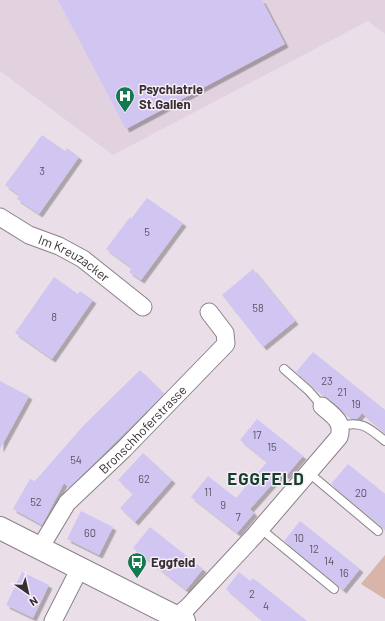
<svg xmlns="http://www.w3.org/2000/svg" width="385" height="621" font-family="Barlow,sans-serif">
	<defs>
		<filter id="shadow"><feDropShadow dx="3.5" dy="3.5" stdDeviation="0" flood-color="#0004"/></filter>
	</defs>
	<rect width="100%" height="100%" fill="#eadfe8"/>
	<path fill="#e2d1df" d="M0 0H385V34L368 21 113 155 0 71Z"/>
	<path fill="#d9b4a8" d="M385 555V599L361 584Z"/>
	<path fill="#d1c5f2" filter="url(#shadow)" d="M58 0H262L285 44 126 129Z
		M42 135 65 151 67 148 79 157 39 214 17 199 19 195 5 185Z
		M147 198 183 223 141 280 129 272 132 268 106 249 130 217 131 219Z
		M253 269 295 321 263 347 222 295Z
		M54 277 78 294 80 291 93 300 52 359 15 333Z
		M313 352 385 410V433L362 413 357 419H352L296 372Z
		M140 370 164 394 69 488 64 483 42 525 13 509 30 479 35 481 83 426Z
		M0 381 29 396 0 449Z
		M257 419 303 456 286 476 282 473 250 509 254 513 237 533 191 497 208 476 236 498 267 462 240 440Z
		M143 453 172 480 135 522 120 508 133 494 118 480Z
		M348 464 385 494V529L331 484Z
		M81 511 113 527 99 555 67 539Z
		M300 521 360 569 343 590 284 541Z
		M150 527 203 569 186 590 133 548Z
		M22 572 49 585 33 618 6 605Z
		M239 572 250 581 253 578 307 621H263L226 589Z"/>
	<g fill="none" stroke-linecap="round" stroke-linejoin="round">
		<defs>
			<path id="service" d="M284 369 309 391 322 406
				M341 426C362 420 370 429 385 441
				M309 473 378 531
				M261 529 334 589"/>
			<g id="minor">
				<path id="s1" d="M0 217 29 235 59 246 83 259 143 307"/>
				<path id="s2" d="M40 548 67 503 124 449 226 344 225 333 209 312"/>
				<path d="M176 617 188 607 255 535 339 437C344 421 332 415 322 406"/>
				<path d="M53 621 80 568"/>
			</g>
			<path id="primary" d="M0 528 184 621"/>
		</defs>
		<use href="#service" stroke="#8a8189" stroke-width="10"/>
		<use href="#minor" stroke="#8a8189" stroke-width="19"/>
		<use href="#primary" stroke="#8a8189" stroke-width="24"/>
		<use href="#service" stroke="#fff" stroke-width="8"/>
		<use href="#minor" stroke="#fff" stroke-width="17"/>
		<use href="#primary" stroke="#fff" stroke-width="22"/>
	</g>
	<defs>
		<symbol id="hospital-pin" viewBox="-11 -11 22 30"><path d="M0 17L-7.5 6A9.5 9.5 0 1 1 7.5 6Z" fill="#147850" stroke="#f7ecf5"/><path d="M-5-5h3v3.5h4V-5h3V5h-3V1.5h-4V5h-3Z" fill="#fff"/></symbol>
		<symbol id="bus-pin" viewBox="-11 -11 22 30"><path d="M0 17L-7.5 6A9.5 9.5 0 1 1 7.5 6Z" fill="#147850" stroke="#f7ecf5"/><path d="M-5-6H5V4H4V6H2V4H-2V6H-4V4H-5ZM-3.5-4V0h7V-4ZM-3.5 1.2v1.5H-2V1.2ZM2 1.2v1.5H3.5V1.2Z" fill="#fff"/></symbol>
	</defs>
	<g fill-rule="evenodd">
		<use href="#hospital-pin" x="114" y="85" width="22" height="30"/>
		<use href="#bus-pin" x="126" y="551" width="22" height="30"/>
	</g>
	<g text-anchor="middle" stroke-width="3" stroke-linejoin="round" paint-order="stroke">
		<g font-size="11" fill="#5b5463">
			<text x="42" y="175">3</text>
			<text x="147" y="236">5</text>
			<text x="258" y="312">58</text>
			<text x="54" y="321">8</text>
			<text x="327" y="385">23</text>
			<text x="342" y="396">21</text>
			<text x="356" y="408">19</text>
			<text x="257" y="439">17</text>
			<text x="272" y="451">15</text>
			<text x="76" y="464">54</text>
			<text x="144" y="483">62</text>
			<text x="208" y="496">11</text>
			<text x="361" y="497">20</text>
			<text x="36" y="506">52</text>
			<text x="223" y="509">9</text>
			<text x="238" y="521">7</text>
			<text x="90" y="537">60</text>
			<text x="299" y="542">10</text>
			<text x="314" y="553">12</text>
			<text x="329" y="565">14</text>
			<text x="344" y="577">16</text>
			<text x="252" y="598">2</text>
			<text x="266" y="610">4</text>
		</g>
		<g font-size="13" font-weight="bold" fill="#342f33" stroke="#f7ecf5" text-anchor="start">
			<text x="139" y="94">Psychiatrie<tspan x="139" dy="15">St.Gallen</tspan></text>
			<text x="151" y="567">Eggfeld</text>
		</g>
		<g font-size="13" fill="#342f33" stroke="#f7ecf5">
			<text dy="5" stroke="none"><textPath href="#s1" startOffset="85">Im Kreuzacker</textPath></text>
			<text dy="5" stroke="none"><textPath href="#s2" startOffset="158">Bronschhoferstrasse</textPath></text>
		</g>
		<g font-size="17" font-weight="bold" letter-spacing="1" fill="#123e2a" stroke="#f7ecf5">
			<text x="266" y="485">EGGFELD</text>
		</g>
	</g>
	<g transform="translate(28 593) rotate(146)" stroke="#f7ecf5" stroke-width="3" paint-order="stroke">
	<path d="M0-3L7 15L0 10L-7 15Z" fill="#342f33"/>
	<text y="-6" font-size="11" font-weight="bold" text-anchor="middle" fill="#342f33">N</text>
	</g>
</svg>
